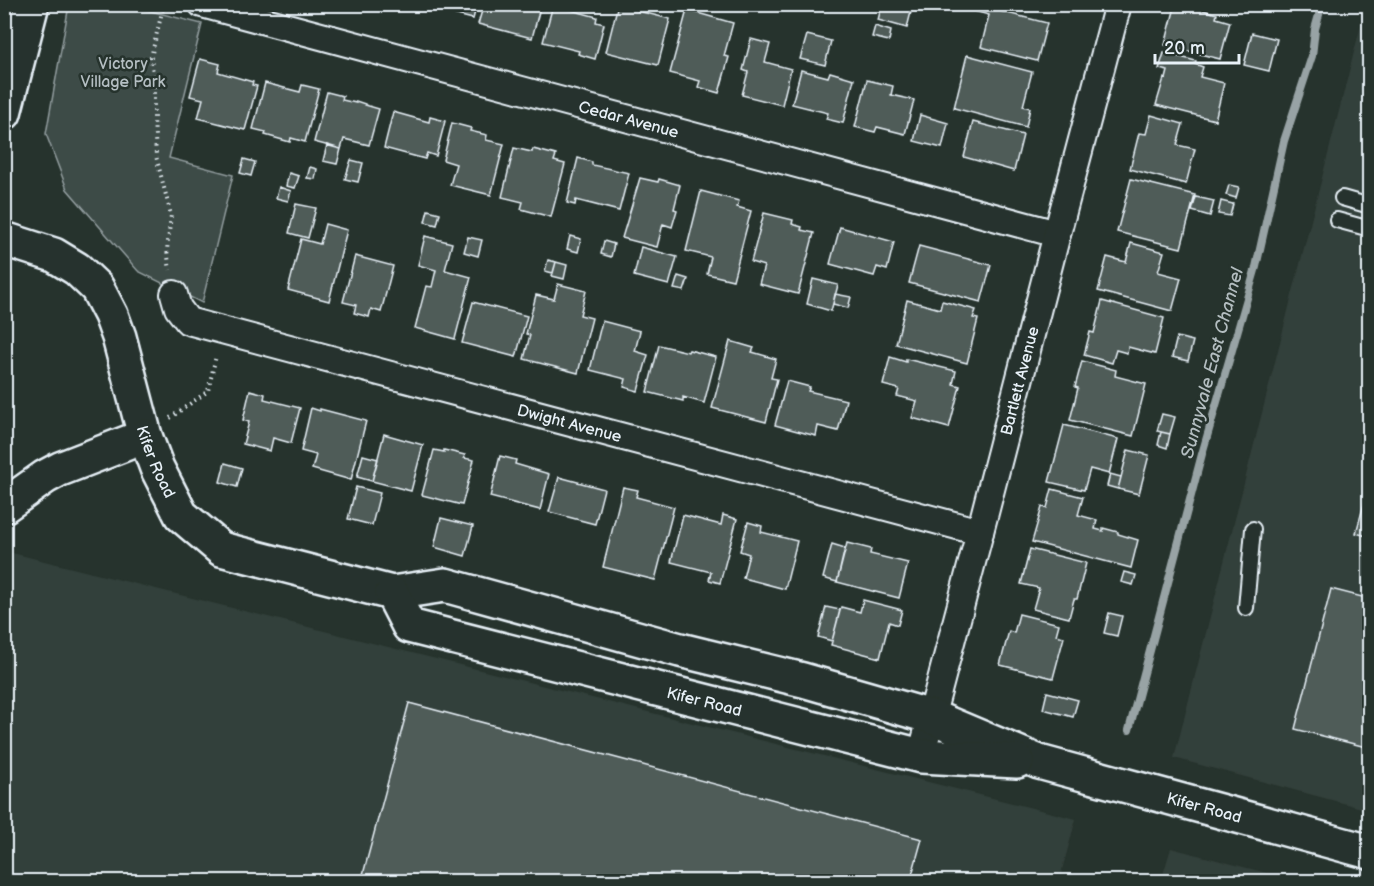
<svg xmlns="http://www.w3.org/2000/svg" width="1374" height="886" font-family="'Balsamiq Sans',sans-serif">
	<rect width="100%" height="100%" fill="#26332d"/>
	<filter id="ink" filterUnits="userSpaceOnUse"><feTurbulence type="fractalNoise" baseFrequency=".0167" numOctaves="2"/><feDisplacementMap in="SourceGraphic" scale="12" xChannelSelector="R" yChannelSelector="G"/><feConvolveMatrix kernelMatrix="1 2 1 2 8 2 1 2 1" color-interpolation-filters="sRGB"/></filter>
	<g filter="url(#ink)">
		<path fill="#333f3a" d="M1366 5H1369V810L1174 758Z
			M4 551 1076 819 1059 881H5Z
			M1171 848 1297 881H1161Z"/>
		<path fill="#3e4b47" stroke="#939ea0" stroke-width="1.5" d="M69 5H127L202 24 169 158 233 175 202 303 138 271 67 189 46 134Z"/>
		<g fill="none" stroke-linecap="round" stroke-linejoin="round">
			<path stroke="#98a3a5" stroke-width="8" d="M1129 730 1202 454 1256 267 1284 141 1312 56 1315 29 1322 4"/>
		</g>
		<path fill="#505c59" stroke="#e8f1f8" stroke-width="1.5" d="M421 4H477L473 19 421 6Z
			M484 4H541L532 38 478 24Z
			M618 4H640L638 11 670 19 658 65 606 52Z
			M882 4H913L907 28 878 20Z
			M955 4H992L991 9 1047 23 1037 61 981 47 989 15 955 6Z
			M553 5 597 17 596 22 604 24 595 59 578 54 579 51 543 42Z
			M1175 7 1192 11 1193 7 1217 14 1216 18 1230 22 1220 59 1165 45Z
			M687 10 733 23 724 56 729 57 719 93 698 87 700 81 670 73Z
			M875 26 891 31 889 41 872 37Z
			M1252 33 1277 39 1269 71 1244 65Z
			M807 35 831 41 825 65 800 59Z
			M751 39 770 44 765 62 791 69 782 105 742 95 748 72 743 70Z
			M1164 53 1196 61 1195 64 1203 67 1200 77 1224 83 1215 120 1156 105 1164 78 1166 79 1168 71 1159 69Z
			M967 55 1032 72 1023 106 1030 108 1026 127 954 108Z
			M200 59 220 64 218 72 253 82 252 85 257 86 245 130 198 118 203 99 190 96Z
			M801 70 828 77 830 72 854 79 843 123 826 119 828 113 792 104Z
			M867 80 893 86 891 95 914 100 905 134 877 127 875 132 855 127Z
			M265 83 300 92 302 85 319 89 305 142 291 138 290 142 265 135 266 132 253 129Z
			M327 92 343 96 342 100 356 103V101L365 104V105L379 109 369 145 344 139 341 149 314 142Z
			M393 112 429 122 430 117 445 121 436 156 427 153 425 159 384 148Z
			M920 115 948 123 942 148 914 141Z
			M1151 115 1183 124 1177 145 1195 149 1186 184 1130 169 1139 133 1146 134Z
			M973 122 1023 135 1014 171 964 157Z
			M452 123 471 128 470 131 487 135 486 140 504 144 491 195 450 185 456 164 443 160Z
			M327 145 341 149 337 164 323 161Z
			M514 148 532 152 533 149 556 155 554 161 565 164 551 217 521 209 523 202 502 197Z
			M578 158 592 162V165L629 173 619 211 576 200 575 205 567 203Z
			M244 159 255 162 251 176 240 173Z
			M351 160 363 163 358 182 345 179Z
			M310 167 317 169 315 179 307 178Z
			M289 173 299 176 295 188 286 186Z
			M640 178 658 182 659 179 680 185 674 209 677 210 672 227 663 224 657 247 622 238Z
			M1131 179 1195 195 1181 248 1117 232Z
			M1229 185 1239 187 1236 198 1226 195Z
			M279 187 291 191 288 201 276 198Z
			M701 191 739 201 737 207 751 211 733 280 707 274 711 257 686 251Z
			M1196 197 1214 201 1210 216 1192 211Z
			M1221 201 1233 204 1230 216 1218 214Z
			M296 204 316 208 308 238 289 233Z
			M428 210 440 213 437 225 425 222Z
			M764 213 793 220 792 224 802 227 801 230 814 233 798 294 759 284 764 266 751 262Z
			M325 224 347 230 329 301 288 290 301 239 320 244Z
			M840 227 894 242 887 270 877 267 874 276 830 264Z
			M425 236 452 243 445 270 471 277 455 339 415 328 426 286 432 287 436 270 418 265Z
			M570 236 581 239 578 252 567 249Z
			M468 237 482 240 478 256 464 252Z
			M604 241 614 244 611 257 601 254Z
			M1131 243 1164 252 1158 272 1181 278 1172 311 1098 291 1107 257 1126 262Z
			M919 246 991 265 981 302 909 283Z
			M641 247 677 257 669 285 634 276Z
			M355 256 393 266 381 312 371 309 369 317 354 313 356 305 343 302Z
			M548 260 556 262 553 273 545 271Z
			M556 262 567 265 564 279 552 276Z
			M678 276 688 279 684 291 674 289Z
			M813 279 838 285 831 311 807 304Z
			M558 284 586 291 580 315 592 318 578 373 524 359 530 335 526 334 536 295 554 299Z
			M835 294 851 297 848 308 833 304Z
			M907 300 940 309 942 301 976 310 973 318 978 319 967 363 896 344Z
			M1102 301 1164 318 1155 354 1128 347 1127 353 1116 350 1112 363 1084 355 1090 332 1094 333Z
			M473 302 527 316 516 357 462 343Z
			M602 321 640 331 635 351 648 355 638 391 624 387 626 379 590 370Z
			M1177 337 1193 341 1188 361 1172 357Z
			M730 341 754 348 752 352 776 359 771 378 777 379 766 422 712 408Z
			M659 345 688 352 689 350 716 357 704 403 683 397V401L647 392Z
			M890 357 906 362V359L956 371 953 384 960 386 949 428 912 418 917 401 897 396 899 389 883 385Z
			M1082 361 1116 370 1115 376 1146 384 1133 436 1070 420 1078 388 1075 387Z
			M787 381 810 387 808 391 846 400 838 431 818 426 816 436 775 425Z
			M250 390 265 394 264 399 300 408 291 443 273 438 270 451 243 444 249 422 243 420Z
			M311 408 320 411V409L366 421 351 480 312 469 316 455 301 451Z
			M1162 414 1175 417 1170 434 1157 431Z
			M1064 425 1118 439 1109 474 1090 469 1084 490 1049 482Z
			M1161 432 1170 434 1167 448 1158 445Z
			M384 434 423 445 411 491 372 481Z
			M434 450 444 452V450L465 455 464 458 474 460 462 505 422 495Z
			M1128 450 1149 455 1139 494 1118 489Z
			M363 455 378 459 372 481 357 477Z
			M500 456 516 460 515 464 549 474 540 510 490 497Z
			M225 463 242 468 237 487 220 482Z
			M1110 474 1121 477 1118 489 1107 486Z
			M559 477 604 489 595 524 549 512Z
			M1370 482V537L1356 533Z
			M356 487 380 493 372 525 348 519Z
			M623 487 638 490 636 497 674 507 655 580 603 567Z
			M1052 489 1083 497 1078 515 1097 520 1095 529 1103 531V528L1118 532V534L1138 540 1131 568 1032 542 1042 507 1047 508Z
			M683 515 721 525 723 515 737 519 720 583 709 580 711 572 671 562Z
			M441 518 473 526 465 556 434 547Z
			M748 522 762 526 761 532 797 541 785 589 743 578 749 554 740 551Z
			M847 543 871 549 870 554 908 563 899 598 837 582Z
			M832 544 845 548 837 582 823 578Z
			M1030 549 1086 563 1077 599H1074L1069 618 1033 609 1039 588 1021 584Z
			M1124 572 1136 575 1133 585 1121 582Z
			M1331 589 1370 599V748L1295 729Z
			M863 600 902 610 898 625 889 622 880 658 831 645 841 607 860 612Z
			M826 607 840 610 832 641 818 637Z
			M1109 613 1122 616 1117 636 1104 633Z
			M1019 614 1059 624 1056 635 1064 637 1053 678 1000 665 1009 631 1014 633Z
			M1047 692 1078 700 1073 717 1043 709Z
			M409 703 922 839 910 882H361Z"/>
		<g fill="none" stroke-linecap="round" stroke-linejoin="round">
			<defs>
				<path id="lane" d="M1342 198 1370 206
					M1337 220 1370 229
					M1246 608 1253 529"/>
				<g id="street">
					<path id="s1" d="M202 4 1057 234"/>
					<path id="s2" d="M174 294 178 308 188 321 980 532"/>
					<path id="s3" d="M921 756 980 532 1057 234 1118 4"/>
				</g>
				<g id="secondary">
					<path d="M4 113 32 4"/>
					<path id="s4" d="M4 239 54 255 77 269 97 288 111 315 119 337 145 436 157 468 181 515 221 549 392 593 445 585 680 650 803 680 932 717 1039 762 1370 852"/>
					<path d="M4 506 45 477 60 469 145 436"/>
					<path id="s5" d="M392 593 409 626 921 756 1017 761"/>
				</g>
			</defs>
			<use href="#lane" stroke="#e8f1f8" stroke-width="18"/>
			<use href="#street" stroke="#e8f1f8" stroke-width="30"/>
			<use href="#secondary" stroke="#e8f1f8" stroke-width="38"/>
			<path stroke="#e8f1f8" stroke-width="4" stroke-dasharray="1.5 4.5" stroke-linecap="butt" d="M164 4 151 57 154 82V118L156 156 171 215 167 250 170 270
				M170 418 208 391 216 356"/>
			<use href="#lane" stroke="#26332d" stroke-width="14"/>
			<use href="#street" stroke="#26332d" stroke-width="26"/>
			<use href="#secondary" stroke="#26332d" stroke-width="33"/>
		</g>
	</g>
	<g text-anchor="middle" stroke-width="5" stroke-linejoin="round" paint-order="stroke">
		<g font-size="16" fill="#b5bfc3" stroke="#26332d">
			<text x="123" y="69">Victory<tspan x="123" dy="18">Village Park</tspan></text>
		</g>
		<g font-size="16" fill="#e8f1f8" stroke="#26332d">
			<text dy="6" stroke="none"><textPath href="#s1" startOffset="442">Cedar Avenue</textPath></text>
			<text dy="6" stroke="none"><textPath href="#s3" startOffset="388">Bartlett Avenue</textPath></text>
			<text dy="6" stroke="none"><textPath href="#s2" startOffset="426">Dwight Avenue</textPath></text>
			<text dy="6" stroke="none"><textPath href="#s4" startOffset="291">Kifer Road</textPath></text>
			<text dy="6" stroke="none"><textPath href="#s5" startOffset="342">Kifer Road</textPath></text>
			<text dy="6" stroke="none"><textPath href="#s4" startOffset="1425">Kifer Road</textPath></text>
		</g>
		<g font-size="18" font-style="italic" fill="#b3bdc0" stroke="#26332d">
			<text transform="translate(1212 363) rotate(-75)" y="6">Sunnyvale East Channel</text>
		</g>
	</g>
	<rect width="1374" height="886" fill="none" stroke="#26332d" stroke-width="24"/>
	<rect x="12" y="12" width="1350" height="862" fill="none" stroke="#e8f1f8" stroke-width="2" filter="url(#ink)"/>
	<path d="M1155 54v9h84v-9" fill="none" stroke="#e8f1f8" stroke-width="3"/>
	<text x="1164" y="54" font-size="18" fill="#e8f1f8" stroke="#26332d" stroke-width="4.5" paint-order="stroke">20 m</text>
</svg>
